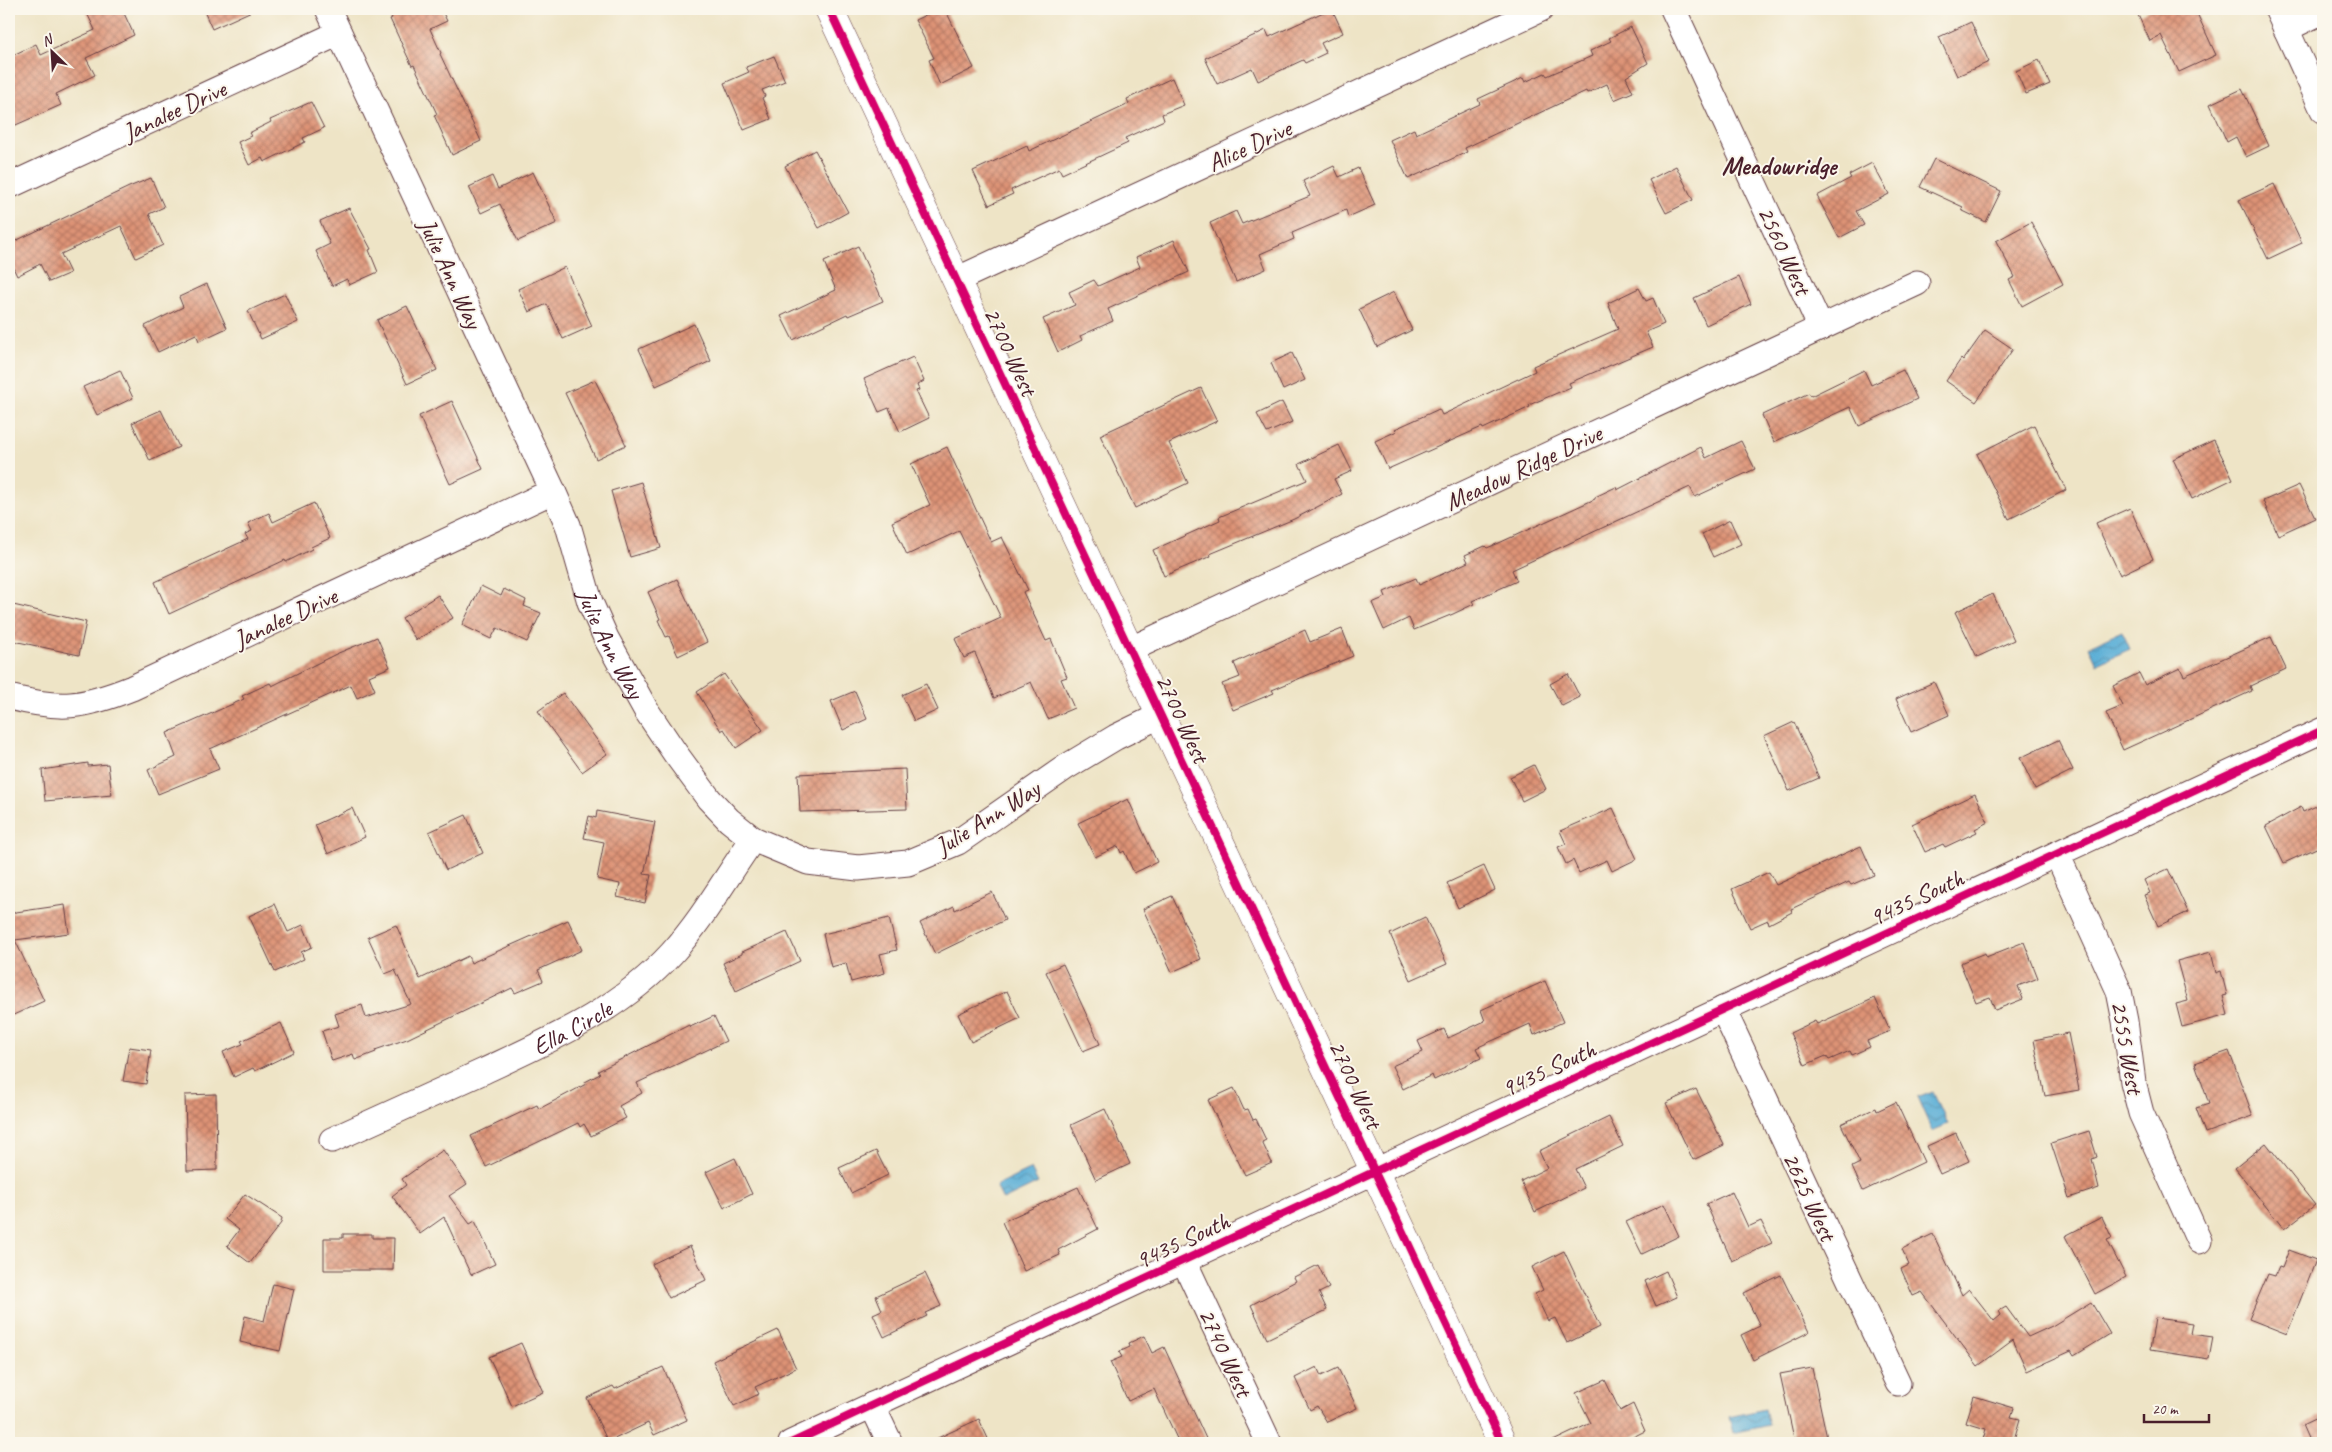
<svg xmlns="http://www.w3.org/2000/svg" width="2332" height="1452" font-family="Caveat,sans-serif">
	<defs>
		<pattern id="water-waves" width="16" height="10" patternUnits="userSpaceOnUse" patternTransform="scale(1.25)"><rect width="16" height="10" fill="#5aaed6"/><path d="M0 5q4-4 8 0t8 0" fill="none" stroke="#4c8dae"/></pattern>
		<pattern id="building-cross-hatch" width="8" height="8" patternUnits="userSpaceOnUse" patternTransform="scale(1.25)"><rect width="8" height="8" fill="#dd9376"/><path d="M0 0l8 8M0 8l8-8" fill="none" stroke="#b57761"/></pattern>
	</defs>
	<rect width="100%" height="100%" fill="#fbf7ec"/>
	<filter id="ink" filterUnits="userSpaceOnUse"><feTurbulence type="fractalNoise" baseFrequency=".02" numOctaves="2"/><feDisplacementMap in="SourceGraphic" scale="10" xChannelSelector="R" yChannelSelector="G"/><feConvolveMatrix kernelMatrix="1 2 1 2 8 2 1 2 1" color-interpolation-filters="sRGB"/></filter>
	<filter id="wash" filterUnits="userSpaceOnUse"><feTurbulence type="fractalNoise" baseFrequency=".0096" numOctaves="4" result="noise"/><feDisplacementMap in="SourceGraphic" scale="20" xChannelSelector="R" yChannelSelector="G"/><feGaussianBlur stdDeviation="1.12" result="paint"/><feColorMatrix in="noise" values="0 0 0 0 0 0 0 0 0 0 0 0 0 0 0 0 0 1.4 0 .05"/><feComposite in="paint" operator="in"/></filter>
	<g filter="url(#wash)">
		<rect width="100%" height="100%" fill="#eee4c6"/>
		<path fill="url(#water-waves)" stroke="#526680" d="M2122 631 2130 649 2097 664 2089 646Z
			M1933 1091 1948 1124 1932 1131 1917 1097Z
			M1031 1169 1038 1183 1003 1200 996 1186Z
			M1765 1409 1769 1425 1733 1433 1729 1417Z"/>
		<g id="blocks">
			<path fill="url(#building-cross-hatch)" d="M85 9H122L134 35 86 58 95 75 56 94 61 105 9 128V57L36 44 41 55 95 30Z
				M203 9H256L212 29Z
				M388 9H441L447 21 430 29 441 53 440 54 481 141 452 155 434 115 437 114 414 65 412 66 390 19 392 18Z
				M938 9H945L974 68 940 85 929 60 934 58 915 20Z
				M1330 9H1332L1343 33 1321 43 1326 53 1305 63 1303 60 1258 81 1252 68 1217 84 1205 58 1266 30 1269 37Z
				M2151 9H2195L2216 55 2179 72 2161 35 2150 41 2138 15Z
				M1971 22 1989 62 1957 76 1939 37Z
				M1631 27 1648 63 1626 77 1633 92 1614 100 1607 84 1587 93 1586 91 1465 148 1467 152 1408 179 1390 140 1414 129 1416 134 1480 104 1478 99 1523 78 1525 82 1545 73 1547 76 1592 56 1590 51 1611 41 1609 38Z
				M774 56 785 81 762 90 765 96 762 98 771 119 744 130 724 83 749 72 746 67Z
				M2039 60 2050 84 2026 94 2016 71Z
				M1172 78 1184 105 1162 114 1164 120 1125 138 1128 143 1062 174 1059 168 1011 190 1013 194 989 205 973 171 1027 146 1029 151 1129 104 1127 99Z
				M2242 89 2269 146 2246 157 2236 137 2227 142 2210 104Z
				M311 102 324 128 303 138 305 142 264 162 262 158 249 165 238 142 251 136 249 133 271 122 270 120Z
				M815 150 848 212 819 228 785 166Z
				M1934 159 2001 191 1986 222 1961 210 1963 207 1920 187Z
				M1872 163 1889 194 1856 211 1864 225 1839 238 1817 196 1851 178 1849 175Z
				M1334 166 1339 177 1358 168 1375 205 1348 217 1346 210 1292 233 1294 239 1260 254 1266 269 1236 282 1210 223 1236 211 1242 224 1310 196 1303 181Z
				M1676 166 1693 200 1666 213 1649 180Z
				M533 172 557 223 518 241 500 204 481 213 469 187 492 176 498 189Z
				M151 178 164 207 149 214 163 245 136 258 121 226 61 254 70 273 49 282 40 264 17 276 9 259V244L129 187Z
				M2274 184 2302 243 2268 259 2239 200Z
				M349 208 371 249 369 250 378 272 349 285 347 279 332 286 316 251 330 244 320 221Z
				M2031 222 2063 284 2022 306 2009 280 2015 277 1996 241Z
				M1174 240 1189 272 1108 309 1113 321 1080 336 1082 340 1058 352 1043 319 1075 305 1069 292 1094 280 1098 286 1140 267 1136 257Z
				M858 246 883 301 848 316 847 314 793 340 781 316 836 290 824 262Z
				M565 267 592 326 563 339 547 304 529 312 518 289Z
				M1739 277 1751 304 1706 325 1694 298Z
				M207 284 227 328 199 341 196 334 158 352 145 326 183 307 179 297Z
				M1639 288 1646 301 1653 298 1664 324 1646 332 1653 347 1569 383 1571 387 1529 405 1530 407 1483 429 1482 427 1388 469 1375 441 1397 431 1395 429 1439 409 1442 415 1535 371 1533 366 1618 329 1608 303Z
				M1394 292 1412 330 1377 347 1359 309Z
				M285 294 298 322 261 339 248 311Z
				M407 306 437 370 407 384 377 320Z
				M694 324 711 361 656 386 639 349Z
				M1985 330 2013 349 1976 402 1946 381 1961 359 1963 361Z
				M1292 353 1305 380 1283 390 1271 363Z
				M913 357 924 381 917 385 919 390 916 391 929 418 900 432 889 408 879 412 864 379Z
				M120 370 133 398 97 415 83 387Z
				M1864 370 1871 385 1903 370 1917 399 1859 426 1850 407 1774 442 1762 415 1809 393 1811 396Z
				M595 380 626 445 596 459 565 393Z
				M1201 388 1217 421 1169 443 1188 483 1135 508 1100 435Z
				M452 401 483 469 450 484 419 416Z
				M1282 402 1292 422 1267 433 1257 414Z
				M161 410 179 447 150 461 132 423Z
				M2034 425 2066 490 2009 519 1977 454Z
				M2214 440 2233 479 2192 499 2173 459Z
				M1741 441 1755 469 1695 497 1690 487 1512 570 1517 581 1472 601 1474 604 1453 614 1414 630 1409 618 1384 630 1372 603 1386 597 1384 592 1416 578 1419 585 1468 562 1465 555 1485 546 1487 548 1499 543 1595 499V497L1616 487 1617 490 1701 447 1706 458Z
				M1339 445 1352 471 1334 479 1342 494 1294 519 1210 554 1211 556 1164 576 1153 550 1220 520 1219 517 1307 480 1299 464Z
				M947 447 991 542 1002 537 1028 590 1023 592 1046 641 1051 639 1067 677 1061 679 1074 708 1048 719 1031 682 994 698 975 653 964 658 955 639 1001 618 959 531 907 555 892 522 930 505 911 464Z
				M641 482 661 548 630 557 611 491Z
				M2299 485 2315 518 2278 535 2263 501Z
				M314 503 330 538 311 547 312 549 286 562 285 560 169 614 155 582 248 539 245 534 252 531 248 523 269 513 273 522Z
				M2130 508 2153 559 2120 575 2096 523Z
				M1730 520 1741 544 1713 557 1702 534Z
				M677 579 707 642 678 656 669 636 666 637 658 620 660 619 648 592Z
				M481 586 501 596 504 589 526 600 524 606 541 613 527 642 497 628 491 639 462 625Z
				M1993 594 2014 640 1977 657 1955 612Z
				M438 595 453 618 416 640 402 618Z
				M9 604 86 622 79 655 9 640Z
				M1342 629 1353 656 1272 690 1274 693 1233 710 1222 684 1240 677 1234 663 1305 630 1310 642Z
				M377 637 390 667 369 676 375 690 357 698 351 685 210 749 219 769 158 794 148 770 176 757 167 733 244 699 242 696 270 683 272 686 336 654Z
				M2271 637 2286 669 2250 686 2252 691 2123 750 2106 713 2123 706 2113 686 2139 673 2145 685 2180 668 2184 676Z
				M724 674 763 730 736 748 724 729 721 731 697 692Z
				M1568 674 1580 697 1562 706 1550 684Z
				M1934 682 1949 715 1911 732 1896 699Z
				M926 684 938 710 914 721 902 695Z
				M855 691 867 719 843 730 831 701Z
				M563 693 607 754 582 772 538 711Z
				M1794 722 1819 778 1789 791 1764 736Z
				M2058 740 2073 770 2035 789 2020 758Z
				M88 763V766L108 764 112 795 45 801 42 770Z
				M1534 765 1546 789 1522 801 1510 777Z
				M905 769 907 809 800 812 798 774Z
				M1975 794 1988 822 1975 829 1977 832 1945 847 1943 844 1925 852 1912 824Z
				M1128 799 1157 862 1134 873 1124 851 1121 853 1118 846 1095 857 1078 823Z
				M2323 803V845L2284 863 2266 826 2301 807 2303 812Z
				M352 808 365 837 328 854 315 825Z
				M1613 808 1637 859 1612 871 1607 860 1579 873 1573 860 1566 864 1558 847 1566 844 1560 831Z
				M597 811 655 822 644 874 651 875 645 903 617 897 620 884 597 879 604 842 584 838 589 816 596 818Z
				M466 815 483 853 446 870 429 832Z
				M1861 846 1874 875 1851 885 1849 882 1791 909 1792 912 1769 924 1768 920 1750 928 1732 889 1769 872 1776 885Z
				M1484 866 1495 890 1458 908 1447 883Z
				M2168 869 2188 912 2158 926 2144 895 2150 893 2144 880Z
				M992 892 1005 920 935 954 920 923 954 906 955 910Z
				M1172 896 1201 959 1172 972 1143 909Z
				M275 904 288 932 303 925 312 947 301 952 304 959 275 972 249 916Z
				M65 905 69 933 15 940 44 1001 9 1017V913Z
				M1425 917 1447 964 1411 980 1390 934Z
				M889 918 897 950 880 954 885 973 851 982 846 963 831 967 823 934Z
				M568 920 582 950 538 970 543 981 515 993 512 988 407 1039 375 1050 376 1052 355 1060 353 1054 332 1061 322 1031 339 1026 335 1014 362 1005 366 1018 411 1004 395 970 385 974 368 937 396 925 420 979 468 956 471 963Z
				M787 932 800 961 736 991 723 963 742 954V952Z
				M2024 942 2038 978 2018 986 2023 999 1995 1010 1990 997 1976 1002 1960 963 1985 953 1986 957Z
				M2211 952 2216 973 2221 971 2227 995 2223 996 2228 1015 2182 1027 2176 1004 2188 1001 2177 961Z
				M1063 964 1100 1044 1083 1051 1046 972Z
				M1545 981 1563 1022 1534 1035 1530 1024 1476 1048 1481 1058 1434 1080 1432 1075 1403 1089 1392 1066 1423 1052 1418 1041 1444 1029 1448 1038 1485 1021 1481 1010Z
				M1007 991 1020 1018 971 1042 958 1014Z
				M1875 998 1890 1031 1867 1041 1870 1047 1852 1055 1850 1051 1829 1060 1826 1056 1805 1065 1790 1033 1815 1021 1817 1024Z
				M714 1016 726 1041 637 1083 642 1093 619 1106 626 1118 591 1136 584 1124 580 1127 578 1123 486 1167 471 1136 537 1105 539 1109 586 1084 585 1082 600 1074 598 1071 689 1025 690 1027Z
				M281 1023 294 1052 255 1071 253 1068 234 1077 223 1052 243 1044 241 1041Z
				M2068 1033 2079 1090 2045 1096 2034 1040Z
				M129 1047 151 1050 146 1084 123 1081Z
				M2229 1051 2253 1116 2205 1133 2196 1108 2209 1104 2195 1063Z
				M1234 1088 1244 1110 1248 1109 1253 1120 1256 1119 1266 1140 1262 1142 1272 1163 1245 1175 1208 1100Z
				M1696 1089 1724 1145 1693 1160 1666 1103Z
				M216 1094 217 1170 187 1171 185 1095Z
				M1896 1102 1924 1162 1863 1191 1852 1167 1860 1163 1841 1124 1876 1108 1877 1111Z
				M1105 1109 1130 1164 1096 1180 1071 1125Z
				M1609 1117 1623 1146 1575 1169 1584 1188 1535 1212 1521 1181 1547 1168 1539 1151Z
				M2089 1131 2097 1157 2092 1159 2099 1188 2069 1198 2051 1143Z
				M1956 1133 1969 1161 1940 1174 1927 1146Z
				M2266 1143 2315 1205 2284 1229 2235 1168Z
				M443 1150 467 1184 449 1196 470 1224 475 1221 495 1264 471 1275 444 1217 420 1234 392 1196 406 1185 402 1179Z
				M876 1151 888 1175 851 1193 839 1168Z
				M735 1158 752 1194 724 1208 706 1172Z
				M1078 1187 1098 1229 1058 1250 1060 1255 1024 1271 1002 1222Z
				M1732 1192 1748 1227 1761 1221 1772 1243 1732 1261 1706 1204Z
				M245 1194 282 1218 281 1223 250 1263 227 1246 239 1230 225 1219Z
				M1664 1204 1679 1236 1642 1254 1626 1222Z
				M2102 1217 2112 1238 2107 1240 2126 1277 2095 1294 2065 1236Z
				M343 1234H372V1238H394L393 1270H324V1238H343Z
				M1933 1234 1962 1295 1969 1289 1994 1321 2001 1315 1999 1311 2006 1307 2028 1337 2052 1326 2091 1302 2110 1334 2074 1356 2071 1351 2027 1371 2013 1340 1978 1366 1922 1292 1913 1296 1901 1269 1909 1265 1902 1249Z
				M690 1246 706 1280 669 1298 652 1264Z
				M2289 1250 2316 1260 2287 1334 2249 1319 2268 1274 2275 1276 2279 1267 2282 1268Z
				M1564 1251 1600 1327 1567 1343 1555 1318 1548 1321 1535 1294 1543 1290 1532 1267Z
				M1318 1265 1329 1288 1319 1293 1327 1310 1267 1339 1251 1305 1296 1281 1294 1277Z
				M1666 1271 1677 1297 1656 1306 1645 1281Z
				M925 1273 941 1306 925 1313 927 1316 884 1337 873 1314 882 1310 876 1296Z
				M1781 1275 1809 1332 1753 1360 1741 1335 1760 1326 1744 1293Z
				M273 1284 294 1289 280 1351 240 1342 245 1316 264 1321Z
				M2155 1318 2192 1323 2190 1334 2213 1337 2209 1359 2150 1350Z
				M778 1330 796 1368 755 1387 759 1394 734 1406 713 1361Z
				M1144 1336 1152 1353 1164 1347 1208 1443H1179L1154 1389 1128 1401 1110 1362 1122 1357 1119 1352 1130 1347 1129 1343Z
				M521 1343 543 1392 512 1406 489 1357Z
				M663 1367 687 1420 654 1435 648 1423 608 1442 587 1398 613 1386 615 1389Z
				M1317 1367 1321 1376 1338 1368 1357 1408 1327 1422 1317 1406 1310 1410 1295 1378Z
				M1812 1368 1827 1438 1795 1443 1780 1374Z
				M1605 1380 1620 1411 1633 1404 1645 1431 1621 1443H1549L1591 1423 1576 1393Z
				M1974 1396 2014 1408 2011 1417 2020 1419 2013 1443H1982L1986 1429 1966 1423Z
				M2323 1415V1443H2310L2302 1425Z
				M979 1419 990 1443H927Z"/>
		</g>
	</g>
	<g filter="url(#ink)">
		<use href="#blocks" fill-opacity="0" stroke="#633d42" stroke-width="1"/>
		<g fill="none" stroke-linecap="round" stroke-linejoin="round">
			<defs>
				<g id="street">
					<path id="s1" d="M328 9 553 491 568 525 590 602 606 638 646 710 675 753 709 799 729 820 753 839 808 862 858 868 908 863 958 842 1066 767 1116 737 1161 715"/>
					<path d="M1673 9 1821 328"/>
					<path d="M2277 9 2323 110"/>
					<path d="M2286 29 2323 11"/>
					<path d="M9 186 339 33"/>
					<path d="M956 280 1541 9"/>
					<path d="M1129 650 1917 283"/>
					<path d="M9 697C60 710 82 708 132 688L553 491"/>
					<path d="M2057 854 2119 991 2125 1021 2133 1082 2141 1113 2199 1241"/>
					<path d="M1723 1009 1898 1383"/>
					<path id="s2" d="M332 1140C383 1117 433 1094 484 1071 552 1039 620 1010 672 953 703 919 726 877 753 839"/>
					<path d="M1184 1261 1269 1443"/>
					<path d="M872 1405 890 1443"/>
					<path d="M791 1443 2323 730"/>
				</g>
				<path id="secondary" d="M829 9 1502 1443"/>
			</defs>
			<use href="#street" stroke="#633d42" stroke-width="27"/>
			<use href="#secondary" stroke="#633d42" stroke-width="29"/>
			<use href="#street" stroke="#fff" stroke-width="25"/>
			<use href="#secondary" stroke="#fff" stroke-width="28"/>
			<defs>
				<path id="cycleway" d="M829 9 1502 1443
					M791 1443 2323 730"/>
			</defs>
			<use href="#cycleway" stroke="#fbf7ec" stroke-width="11"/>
			<use href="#cycleway" stroke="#d6006c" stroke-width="8"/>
		</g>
	</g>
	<g text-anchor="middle" stroke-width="4" stroke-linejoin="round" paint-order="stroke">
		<g font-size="25" fill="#4a1f2b" stroke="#fbf7ec">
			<text transform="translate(174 110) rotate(-25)" y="9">Janalee Drive</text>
			<text transform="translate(1249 145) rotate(-25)" y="9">Alice Drive</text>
			<text transform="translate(1785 250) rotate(65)" y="9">2560 West</text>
			<text transform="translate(451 273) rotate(65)" y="9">Julie Ann Way</text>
			<text transform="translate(1011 351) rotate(65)" y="9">2700 West</text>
			<text transform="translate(1523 467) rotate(-25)" y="9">Meadow Ridge Drive</text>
			<text transform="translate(285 617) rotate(-25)" y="9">Janalee Drive</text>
			<text dy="9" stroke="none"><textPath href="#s1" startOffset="696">Julie Ann Way</textPath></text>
			<text transform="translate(1183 718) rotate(65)" y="9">2700 West</text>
			<text transform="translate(987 817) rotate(-32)" y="9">Julie Ann Way</text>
			<text transform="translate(1916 897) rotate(-25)" y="9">9435 South</text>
			<text dy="9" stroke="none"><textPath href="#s2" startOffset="265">Ella Circle</textPath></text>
			<text transform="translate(2128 1047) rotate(80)" y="9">2555 West</text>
			<text transform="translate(1548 1068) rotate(-25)" y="9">9435 South</text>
			<text transform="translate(1356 1084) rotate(65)" y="9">2700 West</text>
			<text transform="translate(1810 1196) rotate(65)" y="9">2625 West</text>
			<text transform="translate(1182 1240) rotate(-25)" y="9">9435 South</text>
			<text transform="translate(1226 1352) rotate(65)" y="9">2740 West</text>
		</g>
		<g font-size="26" font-weight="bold" fill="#4a1f2b" stroke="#fbf7ec">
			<text x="1779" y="174">Meadowridge</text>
		</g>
	</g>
	<rect width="2332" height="1452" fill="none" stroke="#fbf7ec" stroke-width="30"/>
	<g transform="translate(52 52) rotate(335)" stroke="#fbf7ec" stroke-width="4" paint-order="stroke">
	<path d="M0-4L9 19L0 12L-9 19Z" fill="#4a1f2b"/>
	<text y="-8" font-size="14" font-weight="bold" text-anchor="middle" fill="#4a1f2b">N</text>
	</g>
	<path d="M2144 1414v8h65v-8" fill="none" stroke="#4a1f2b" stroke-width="2.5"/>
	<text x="2152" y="1414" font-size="15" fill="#4a1f2b" stroke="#fbf7ec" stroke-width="4" paint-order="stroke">20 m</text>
</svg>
